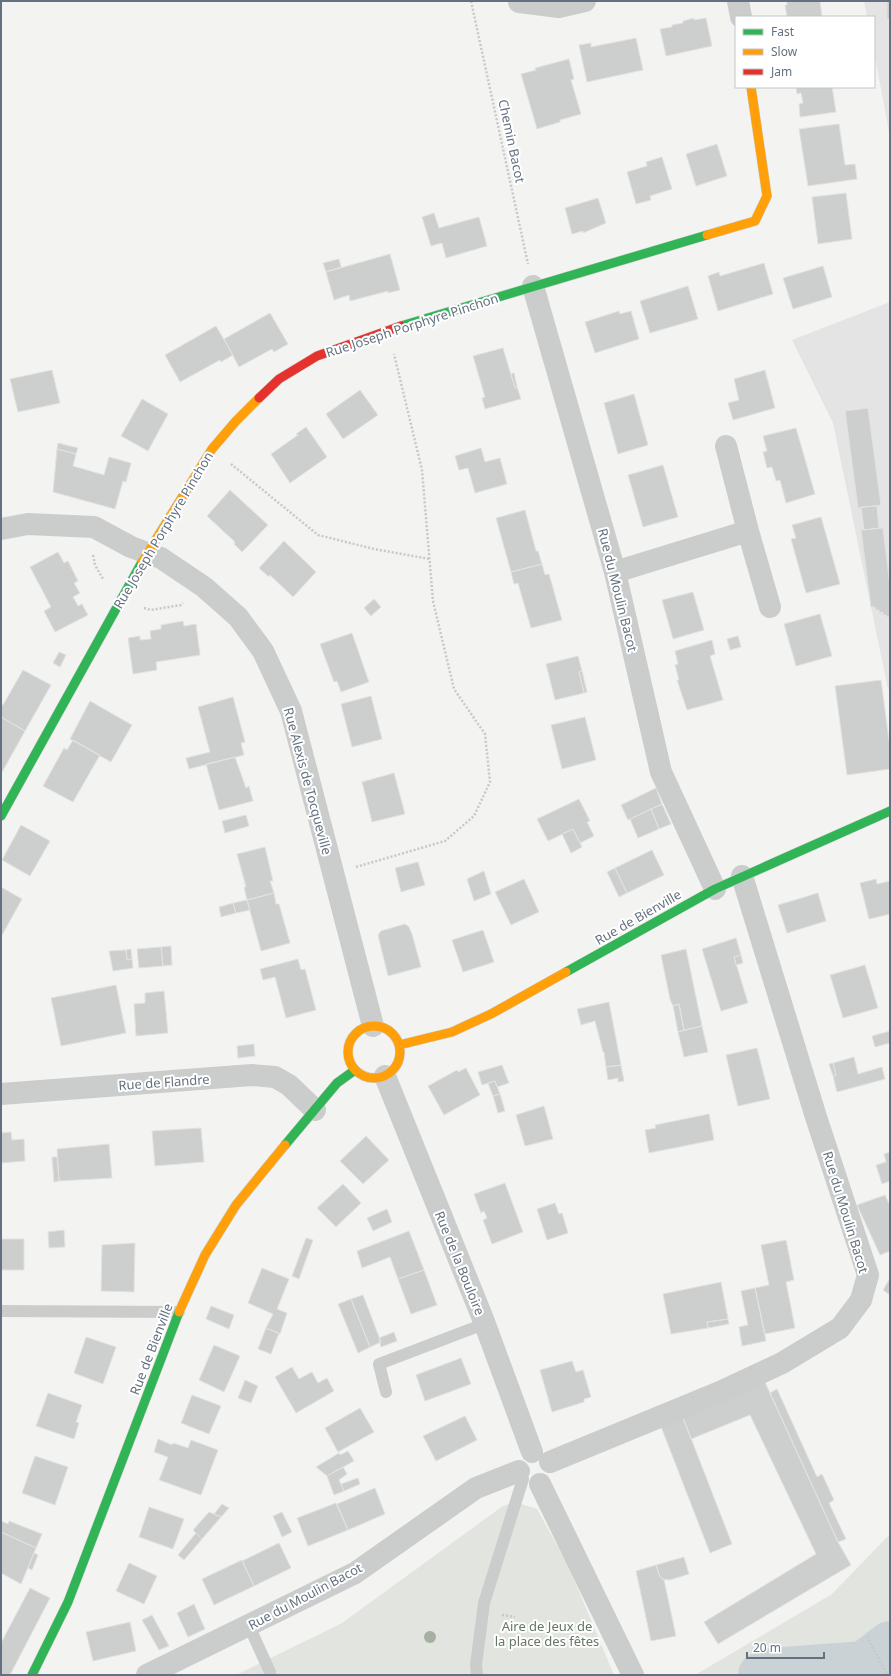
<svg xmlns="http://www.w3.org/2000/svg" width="891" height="1676" font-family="'Noto Sans',sans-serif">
	<rect width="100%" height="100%" fill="#f3f3f1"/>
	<path fill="#e3e4e3" d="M864 1H890V137L874 52V17H867Z
		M890 302V689H888L833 423 792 340Z"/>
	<path fill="#e2e5df" d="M515 1502 537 1509 568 1565 614 1675H236L342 1623 503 1506Z
		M890 1534V1675H695L832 1594Z"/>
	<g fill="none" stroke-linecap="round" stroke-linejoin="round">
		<path stroke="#cbd2d6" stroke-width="46" d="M761 1675 770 1671 864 1664 890 1644"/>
	</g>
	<path fill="#cdcece" stroke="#e2e2e1" d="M787 1H820L822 17H787L785 5H787Z
		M887 1H890V19H887Z
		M694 18V20L706 18 712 46 666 56 660 29 672 27V25L683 23V21Z
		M636 38 643 70 587 82 579 45 591 43V47Z
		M569 59 574 79 571 80 581 114 560 120V122L537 129 521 74 536 70 535 68Z
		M796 87H832L836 112 800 117 799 104 803 103 801 93 797 94Z
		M839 124 845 165 855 164 857 179 808 186 799 129Z
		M717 144 727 176 696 186 686 154Z
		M662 157 672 189 650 196 651 200 636 204 627 172 647 166 646 162Z
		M846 193 852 239 818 244 812 197Z
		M598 198 606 223 583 233V231L572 234 565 208Z
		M434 213 439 228 479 217 487 246 446 258 442 243 431 246 422 217Z
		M390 254 400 290 388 293V291L350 301 349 295 334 300 326 272Z
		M339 259 341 267 326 272 323 263Z
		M764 263 773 294 718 311 708 276 719 272 720 276Z
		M823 266 832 297 793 309 783 278Z
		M688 286 698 319 650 333 640 301Z
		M619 311 620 314 631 311 639 339 595 353 585 322Z
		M270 313 288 344 274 352 272 349 239 367 224 339Z
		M216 326 233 355 221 362 220 360 180 382 165 355Z
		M503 348 515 388 517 387 521 399 485 409 482 398 485 397 473 356Z
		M52 370 60 403 18 412 10 379Z
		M765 370 775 408 733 420 728 403 739 400 734 379Z
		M514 373 517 387 515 388 511 374Z
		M360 390 378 415 343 439 326 414Z
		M634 394 648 445 618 454 604 403Z
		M142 399 168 414 148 451 121 436Z
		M868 408 881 505 858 508 845 411Z
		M306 427 327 457 290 483 271 454 298 435 296 434Z
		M796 428 815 494 786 503 780 480 776 481 772 467 767 468 763 452 767 451 763 436Z
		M58 443 78 448 76 454 57 449Z
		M481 448 485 462 500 458 507 484 475 493 468 468 459 470 455 456Z
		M57 449 76 454 73 466 104 475 109 457 131 463 126 482 123 481 115 509 53 492Z
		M663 465 678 517 643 527 628 475Z
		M230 490 268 525 242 552 234 544 235 542 207 516Z
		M877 506 879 528 864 530 861 507Z
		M525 510 536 551H538L542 564 511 572 496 518Z
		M821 517 840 584 806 593 791 539 796 538 792 525Z
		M883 528 890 586V617H887L886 615H883V612L879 613V610H876L875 607H871L861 530Z
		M284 541 316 572 293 597 270 575 269 577 259 568Z
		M58 552 64 563 68 561 78 581 74 583 80 593 73 597 78 606 82 604 88 615 55 632 44 611 51 607 30 567Z
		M542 564 545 575 549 574 562 620 531 628 518 583 514 584 511 572Z
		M693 592 704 630 673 639 662 600Z
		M374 599 381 607 371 616 364 608Z
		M820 614 832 656 796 666 784 624Z
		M183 621 184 626 196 624 200 655 156 662 157 670 133 674 128 638 140 636V640L151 639 150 631 161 629V625Z
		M352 633 369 682 341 692 337 681 334 682 320 644Z
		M738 636 741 647 730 650 727 639Z
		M712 640 715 654 710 656 723 700 687 710 677 680H679L675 665 678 664 675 651Z
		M59 652 66 655 60 667 53 663Z
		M578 656 582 671 579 672 584 693 555 700 546 664Z
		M23 670 51 685 25 731 1 717V704L3 705Z
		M582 671 587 692 584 693 579 672Z
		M881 680 890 748V769L847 775 835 686Z
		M371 696 382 739 352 747 341 704Z
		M233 697 245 742 241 743 244 755 189 769 186 758 210 752 198 707Z
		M90 701 132 725 111 762 70 739Z
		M1 717 25 731 1 774Z
		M585 717 596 760 562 769 551 725Z
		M73 740 100 755 73 802 43 786 64 748 67 750Z
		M235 757 246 788 249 786 253 801 219 810 206 764Z
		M394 773 405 814 372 822 362 782Z
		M656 788 662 804 628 820 621 805Z
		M579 799 590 821 587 822 594 836 580 843 573 829 548 841 537 819Z
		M662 804 671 824 659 829 651 809Z
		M651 809 659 829 638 838 630 819Z
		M246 815 249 826 225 833 222 821Z
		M21 825 50 841 30 876 2 860Z
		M573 829 582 847 571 853 562 834Z
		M265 847 273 881H270L274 893 247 900 244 887H246L237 854Z
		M652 850 664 875 627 893 615 868Z
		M418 862 425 885 401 892 395 868Z
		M615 868 627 893 619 897 607 872Z
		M484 871 491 894 474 901 467 879Z
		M524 879 539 912 511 925 495 892Z
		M876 879 877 884 890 881V914L869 919 860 883Z
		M1 887 22 899 1 937Z
		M274 893 276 904H279L290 943 261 951 247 900Z
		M818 893 826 921 787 933 778 905Z
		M247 900 250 910 236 913 233 903Z
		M233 903 236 913 221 917 219 907Z
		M405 924 409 927 412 934 421 967 388 976 378 935 381 931Z
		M483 930 494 962 463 972 452 940Z
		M736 938 741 955 734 957 748 1003 721 1011 702 949Z
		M171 946 172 965 163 966 161 947Z
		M161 947 163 966 139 968 137 949Z
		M131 949 132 959 127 960 126 950Z
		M686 949 702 1026 684 1030 679 1004 673 1006 670 999 661 955Z
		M126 950 127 960 132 959 133 968 113 971 109 951Z
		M741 955 743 963 736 965 734 957Z
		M298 959 301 970 305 969 316 1010 286 1018 275 977 263 980 260 969Z
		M865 965 878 1008 843 1018 830 975Z
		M116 985 126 1033 61 1046 51 998Z
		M164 991 168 1033 136 1036 134 1004 145 1003V993Z
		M609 1002 621 1065 606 1067 604 1052H603L595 1021 581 1025 577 1009Z
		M679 1004 684 1030 678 1032 673 1006Z
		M702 1026 708 1052 684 1057 678 1032Z
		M890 1031V1043L875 1047 872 1036Z
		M254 1044 255 1056 238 1058 237 1046Z
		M757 1048 770 1099 738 1106 726 1055Z
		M854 1057 858 1074 882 1067 885 1079 837 1092 833 1076 836 1075 833 1063Z
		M833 1063 836 1075 833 1076 829 1064Z
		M502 1065 509 1083 497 1087 495 1081 482 1085 478 1072Z
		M621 1065 624 1081 618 1082V1078L608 1080 606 1067Z
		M466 1068 480 1095 444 1115 428 1086 457 1070 458 1072Z
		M495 1081 500 1094 493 1096 488 1083Z
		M500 1094 505 1111 498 1113 493 1096Z
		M544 1106 553 1139 525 1146 516 1115Z
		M709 1114 714 1140 649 1153 645 1130 656 1128 655 1125Z
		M201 1128 204 1162 155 1166 152 1131Z
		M11 1132 12 1140 24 1139 25 1161 1 1163V1133Z
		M366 1136 389 1160 363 1184 340 1161Z
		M109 1144 112 1178 59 1181 57 1149Z
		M890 1152V1181L882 1184 876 1165 886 1162 884 1154Z
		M52 1157H57L59 1181 54 1182Z
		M505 1183 523 1232 492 1244 483 1220 487 1218 484 1211 481 1213 474 1194Z
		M343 1184 361 1203 336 1227 317 1208Z
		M885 1195 890 1206V1251L880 1255 857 1205Z
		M555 1203 559 1214 562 1213 568 1233 547 1240 537 1209Z
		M387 1209 392 1222 373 1231 367 1218Z
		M64 1230 65 1247 49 1248 48 1232Z
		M409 1231 424 1270 398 1279 390 1257 362 1268 357 1251Z
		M306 1238 313 1240 299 1279 292 1276Z
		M1 1239H24V1270H1Z
		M786 1240 794 1280 786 1282 795 1328 765 1334 755 1288 769 1285 761 1245Z
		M135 1243 134 1292 101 1291 102 1245Z
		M262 1268 289 1279 277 1309 287 1313 280 1334 266 1328 273 1314 248 1303Z
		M424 1270 437 1305 411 1314 398 1279Z
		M890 1278V1295L883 1290Z
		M721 1282 728 1319 707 1322 708 1328 671 1334 663 1294Z
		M755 1288 766 1341 742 1346 739 1327 748 1325 741 1291Z
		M363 1295 381 1342 370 1347 351 1299Z
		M351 1299 370 1347 358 1353 338 1304Z
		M211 1306 234 1315 229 1329 206 1319Z
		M728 1319 729 1324 708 1328 707 1322Z
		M266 1328 279 1333 271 1354 258 1349Z
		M394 1332 397 1341 381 1347 379 1338Z
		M86 1337 116 1347 103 1384 74 1373Z
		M214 1345 240 1356 224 1392 199 1380Z
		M461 1358 471 1384 425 1401 416 1375Z
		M572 1361 576 1372 583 1370 591 1397 584 1399V1402L552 1412 540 1370Z
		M292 1367 299 1379 312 1372 318 1383 327 1378 334 1391 296 1413 275 1377Z
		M245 1380 258 1386 251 1403 238 1398Z
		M764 1380 838 1542 851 1565 718 1644 704 1622 816 1554 750 1415 691 1439 682 1415Z
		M777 1389 817 1477 822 1474 834 1500 829 1503 846 1539 838 1542 770 1393Z
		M48 1393 82 1405 76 1422 79 1423 74 1439 36 1426Z
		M192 1395 221 1406 209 1434 181 1423Z
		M360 1408 374 1432 338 1452 325 1428Z
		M682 1415 732 1544 710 1553 660 1424Z
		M465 1416 477 1440 436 1461 423 1436Z
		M158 1439 172 1445 173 1443 188 1448 191 1440 218 1450 201 1495 159 1480 168 1457 154 1452Z
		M348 1451 354 1461 327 1476 316 1467 339 1453 340 1455Z
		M35 1456 68 1467 55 1505 22 1493Z
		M343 1467 347 1474 339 1480 344 1491 334 1495 327 1476Z
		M358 1478 360 1484 344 1491 341 1484Z
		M375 1488 385 1514 348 1530 337 1504Z
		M336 1503 348 1530 308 1546 297 1518Z
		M222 1504 229 1508 221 1517 214 1514Z
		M149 1507 184 1519 173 1549 139 1537Z
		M209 1512 221 1517 202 1539 193 1530Z
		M282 1512 292 1532 282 1537 273 1516Z
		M1 1521 8 1524 9 1521 42 1534 36 1548 1 1532Z
		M1 1532 36 1548 21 1584 1 1573Z
		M196 1533 202 1539 184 1560 178 1555Z
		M279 1543 291 1568 254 1586 242 1561Z
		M34 1553 38 1555 32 1570 28 1568Z
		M684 1557 689 1574 670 1580 662 1579 660 1577 656 1565Z
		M242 1560 254 1586 214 1605 202 1579Z
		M129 1563 157 1576 144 1604 116 1591Z
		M656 1565 660 1577 664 1580 676 1636 651 1641 636 1571Z
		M30 1588 50 1598 11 1673 9 1675H1V1643Z
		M194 1604 205 1629 188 1637 177 1613Z
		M152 1615 169 1646 159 1650 142 1620Z
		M130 1622 136 1651 93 1661 86 1632Z"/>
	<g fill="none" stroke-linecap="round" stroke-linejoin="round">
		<defs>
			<path id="fast" d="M401 326 707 235
				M1 816 142 562
				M566 972 715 889 890 811
				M285 1145 337 1083 355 1070
				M32 1675 68 1602 179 1312"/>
			<path id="slow" d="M707 235 755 221 767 196 751 87
				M142 562 212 449 236 421 259 398
				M348 1052a26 26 0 1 1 52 0a26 26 0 1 1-52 0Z
				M399 1045 452 1032 491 1014 566 972
				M179 1312 205 1255 236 1205 285 1145"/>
			<path id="jam" d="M259 398 279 379 317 356 401 326"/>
		</defs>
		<use href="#fast" stroke="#cfcfcf" stroke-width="10"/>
		<use href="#slow" stroke="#cfcfcf" stroke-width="10"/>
		<use href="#jam" stroke="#cfcfcf" stroke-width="10"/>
		<path stroke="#c8c8c9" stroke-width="2.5" stroke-dasharray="2 2" stroke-linecap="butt" d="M471 1 528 264
			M231 464 318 535 374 549 430 559
			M93 555 95 565 103 579
			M144 608 151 610 181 605 183 603
			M356 867 445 841 474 816 490 782 485 734 454 689 433 601 422 470 394 354
			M502 1615 515 1617
			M867 1636 887 1675"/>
		<path stroke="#cbcccc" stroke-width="12" d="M1 1311 179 1312
			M386 1392 379 1364 484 1324
			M249 1626 270 1672
			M477 1675 476 1665 484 1603 523 1479"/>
		<path stroke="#cbcccc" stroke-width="22" d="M738 1 741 17
			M519 2 559 7 585 1
			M533 286 615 572 661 772 715 889
			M1 529 28 524 94 527 131 547 161 558 204 587 238 617 263 651 291 711 373 1026
			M748 531 770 607
			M615 572 748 531 726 446
			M385 1076 483 1319 532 1452
			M1 1094 252 1075 275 1077 289 1085 315 1110
			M550 1462 720 1392 782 1363 840 1328 861 1300 868 1275 816 1117 742 876
			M540 1484 633 1675
			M147 1675 355 1573 476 1488 519 1471"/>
		<use href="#fast" stroke="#30b455" stroke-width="9"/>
		<use href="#slow" stroke="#ff9f0a" stroke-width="9"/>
		<use href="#jam" stroke="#e5322d" stroke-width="9"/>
	</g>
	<circle fill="#a5afa2" cx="430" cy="1637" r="6"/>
	<g text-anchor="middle" stroke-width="4" stroke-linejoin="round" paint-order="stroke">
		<g font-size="13" fill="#647180" stroke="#fff">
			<text transform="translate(512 141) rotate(78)" y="5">Chemin Bacot</text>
			<text transform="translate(412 325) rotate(-18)" y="5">Rue Joseph Porphyre Pinchon</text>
			<text transform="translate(163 530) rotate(-59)" y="5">Rue Joseph Porphyre Pinchon</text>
			<text transform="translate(618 590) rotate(76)" y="5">Rue du Moulin Bacot</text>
			<text transform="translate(308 781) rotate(75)" y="5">Rue Alexis de Tocqueville</text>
			<text transform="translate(638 917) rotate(-30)" y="5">Rue de Bienville</text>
			<text transform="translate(164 1082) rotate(-4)" y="5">Rue de Flandre</text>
			<text transform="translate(846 1212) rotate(73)" y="5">Rue du Moulin Bacot</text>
			<text transform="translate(460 1263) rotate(68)" y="5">Rue de la Bouloire</text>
			<text transform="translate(151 1349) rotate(-69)" y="5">Rue de Bienville</text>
			<text transform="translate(305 1596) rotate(-28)" y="5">Rue du Moulin Bacot</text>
		</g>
		<g font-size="13" fill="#657762" stroke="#fff">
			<text x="547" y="1631">Aire de Jeux de<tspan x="547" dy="15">la place des fêtes</tspan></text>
		</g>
	</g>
	<rect width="891" height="1676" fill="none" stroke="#647180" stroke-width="4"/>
	<rect x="735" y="16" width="140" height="72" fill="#ffffff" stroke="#c1c6cc"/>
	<rect x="743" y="29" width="20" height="6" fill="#30b455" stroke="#c1c6cc"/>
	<text x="771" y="36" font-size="12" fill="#647180">Fast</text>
	<rect x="743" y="49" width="20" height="6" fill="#ff9f0a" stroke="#c1c6cc"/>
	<text x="771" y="56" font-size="12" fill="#647180">Slow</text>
	<rect x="743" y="69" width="20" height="6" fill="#e5322d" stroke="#c1c6cc"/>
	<text x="771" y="76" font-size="12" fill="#647180">Jam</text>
	<path d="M747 1652v6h77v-6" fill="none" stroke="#647180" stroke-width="2"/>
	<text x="753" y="1652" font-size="12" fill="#647180" stroke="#ffffff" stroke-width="3" paint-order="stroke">20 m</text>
</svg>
